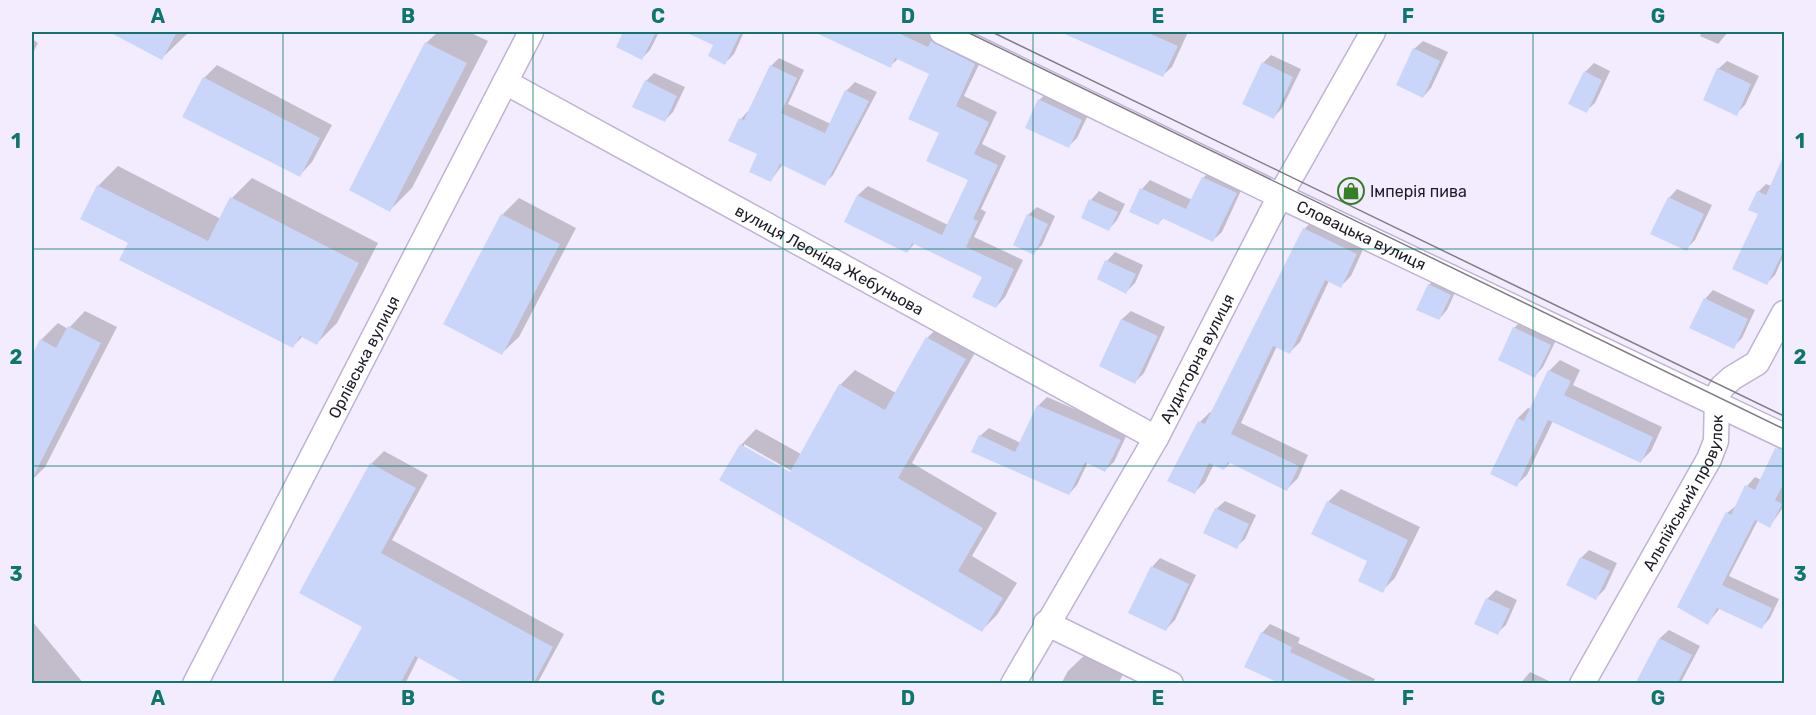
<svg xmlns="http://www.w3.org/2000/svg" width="1816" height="715" font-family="Rubik,sans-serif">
	<rect width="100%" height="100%" fill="#f3ecfe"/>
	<path fill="#0003" fill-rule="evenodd" d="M112 32H189L161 59Z
		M438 32H469L488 41 412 188 390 210 426 43Z
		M625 32H659L650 50 642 58 618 47Z
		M688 32H744L734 54 725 63 715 44Z
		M833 32H924L984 54 964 96 997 112 982 144 1006 156 981 209 986 212 974 237 1023 260 1005 297 996 307 984 276 915 243 907 252 846 222 858 195 868 186 948 225 970 180 941 132 931 73 899 58 890 66Z
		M1085 32H1188L1172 67 1163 75 1081 40Z
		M1702 32H1728L1718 44 1700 36Z
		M32 39 38 43 32 55Z
		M1423 41 1448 52 1431 88 1423 97 1414 49Z
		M1271 55 1301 69 1282 108 1274 117 1263 63Z
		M779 58 804 70 788 104 831 124 846 91 855 82 877 92 833 175 824 184 783 164 771 180 741 119 749 110 771 66Z
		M1727 61 1759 76 1745 105 1736 114 1718 69Z
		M1594 63 1610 71 1595 103 1586 111 1585 72Z
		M217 65 332 125 312 162 300 175 204 78Z
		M654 73 685 87 673 112 665 120 646 81Z
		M1048 92 1090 111 1077 138 1068 147 1039 100Z
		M118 166 221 219 232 198 252 178 378 243 337 323 317 343 303 336 293 346 130 243 98 186Z
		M1784 166V255L1775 275 1767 283 1758 192 1766 184 1771 186Z
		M1212 169 1244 184 1222 232 1213 240 1164 217 1158 224 1131 211 1142 189 1150 180 1192 200 1203 178Z
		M1677 189 1712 205 1695 240 1686 249 1669 198Z
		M1099 191 1125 204 1117 220 1109 229 1091 200Z
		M519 198 576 228 519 337 502 353 445 324 503 214Z
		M1037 207 1055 216 1042 245 1033 253 1028 215Z
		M1315 219 1366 243 1351 276 1341 286 1329 281 1300 342 1290 352 1277 346 1241 423 1308 455 1298 478 1287 489 1231 462 1224 469 1214 464 1205 482 1195 492 1200 422 1210 412 1212 413 1304 229Z
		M1115 252 1143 265 1135 283 1126 292 1107 261Z
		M1437 277 1458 286 1447 310 1439 319 1429 285Z
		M1713 290 1755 310 1742 338 1733 347 1705 299Z
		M85 311 117 327 45 467 32 480V359L41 340 58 323 68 329Z
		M1131 311 1165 327 1144 373 1135 382 1101 365 1122 319Z
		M1523 319 1558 336 1543 367 1535 376 1500 359 1514 328Z
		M943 323 980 344 912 463 997 513 972 556 1017 583 997 615 982 630 721 480 741 445 756 429 801 454 840 385 855 370 896 393 927 338ZM744 444 797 474 795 477 744 447Z
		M1560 360 1580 370 1573 385 1662 427 1651 451 1640 462 1553 421 1527 475 1516 485 1518 418 1528 408 1531 409 1549 371Z
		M1047 397 1128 432 1114 462 1105 470 1088 462 1077 485 1069 494 980 436 989 428 1021 443 1038 406Z
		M1783 444 1784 506 1770 526 1758 520 1729 576 1779 599 1770 618 1762 627 1720 608 1708 623 1727 513 1737 505 1747 486 1755 477 1761 480 1774 452Z
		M384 451 428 475 392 540 564 634 537 684H469L419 656 405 684H333L364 626 301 592 371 464Z
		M1341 489 1420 527 1395 578 1382 591 1369 560 1328 502Z
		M1225 501 1256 515 1245 539 1236 547 1216 509Z
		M1589 550 1617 563 1605 589 1596 598 1581 558Z
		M1160 558 1196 575 1175 620 1166 629 1152 567Z
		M1496 590 1517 600 1506 625 1497 633 1476 623 1487 599Z
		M32 621 84 684H32Z
		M1270 624 1300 638 1298 643 1375 679 1373 684H1284L1262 633Z
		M1669 630 1700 646 1680 684H1636L1660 638Z
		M1091 649 1126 669 1118 684H1061L1068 671Z
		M1530 672 1549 681 1547 684H1520Z"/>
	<path fill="#cad6f9" d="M109 32H177L162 60Z
		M623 32H656L642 60 616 47Z
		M685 32H741L725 65 708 56 713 45Z
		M814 32H896L928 47 931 41 975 64 956 106 989 122 974 154 998 165 973 219 978 221 966 247 1014 269 996 308 972 297 982 277 912 243 907 253 844 222 857 195 942 235 968 180 926 161 939 133 908 119 929 74 895 58 891 68Z
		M1060 32H1146L1178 46 1163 77Z
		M425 42 467 63 390 212 349 190Z
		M1413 48 1440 61 1423 98 1396 85Z
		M1262 62 1293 77 1274 119 1242 104Z
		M770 65 797 78 781 113 825 133 845 90 869 101 825 186 780 164 771 182 749 172 757 154 728 141 739 118 744 120Z
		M1717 68 1751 84 1737 116 1703 100Z
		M1584 71 1602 80 1587 113 1568 104Z
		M203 77 320 138 300 177 182 117Z
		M645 80 677 96 665 122 632 107Z
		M1038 99 1082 120 1069 148 1025 128Z
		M1785 153V248L1767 285 1732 269 1758 214 1748 210 1757 191 1766 195Z
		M1202 177 1237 193 1213 242 1162 218 1158 225 1129 212 1140 188 1186 209Z
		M97 185 208 241 230 197 359 263 317 345 300 336 293 348 119 260 128 243 80 219Z
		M1668 197 1704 214 1687 251 1650 234Z
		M1089 199 1118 212 1109 231 1081 218Z
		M501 214 560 244 502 355 443 324Z
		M1027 214 1048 224 1034 255 1013 245Z
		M1303 228 1357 254 1341 288 1325 280 1290 354 1273 346 1231 434 1299 466 1287 491 1228 462 1224 470 1209 463 1195 494 1167 481 1198 421 1205 424Z
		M1105 260 1136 274 1126 294 1097 279Z
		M1428 284 1451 295 1439 320 1416 310Z
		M1704 298 1748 319 1734 349 1689 328Z
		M1121 319 1158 336 1135 384 1099 366Z
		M68 326 101 343 32 479V355L40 339 56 348Z
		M1513 327 1551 345 1535 378 1498 360Z
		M926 337 966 359 898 478 983 528 958 571 1003 598 982 632 719 480 740 444 790 472 839 384 885 410Z
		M1548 370 1571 381 1564 395 1653 437 1641 463 1548 420 1517 487 1490 474 1517 418 1524 421Z
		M1037 405 1121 440 1105 472 1085 462 1069 495 971 452 979 435 1015 452Z
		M1775 448 1785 450V481L1775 500 1782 504 1770 528 1755 520 1722 585 1772 608 1762 629 1717 608 1708 625 1677 607 1726 512 1731 515 1745 485 1755 490Z
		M370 463 416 488 381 553 553 647 533 684H466L415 656 400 684H331L362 627 299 593Z
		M1327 501 1408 540 1383 593 1358 581 1367 561 1311 534Z
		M1215 508 1249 524 1237 549 1203 533Z
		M1580 557 1610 571 1596 600 1566 585Z
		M1151 566 1189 584 1166 631 1128 613Z
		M1486 598 1510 609 1498 635 1474 624Z
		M1261 632 1292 647 1290 652 1358 684H1281L1244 667Z
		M1659 638 1692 655 1677 684H1635Z"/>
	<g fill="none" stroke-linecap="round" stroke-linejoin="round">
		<defs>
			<g id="minor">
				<path id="s1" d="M942 32 1280 196 1784 436"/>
				<path id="s2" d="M505 82 1156 438"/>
				<path d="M1046 623 1171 684"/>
				<path id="s3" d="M195 684 531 32"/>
				<path id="s4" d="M1013 684 1156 438 1280 196 1373 32"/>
				<path id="s5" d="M1582 684 1709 459 1716 441 1717 396 1722 387 1732 378 1757 363 1784 313"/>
			</g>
		</defs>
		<use href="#minor" stroke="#bfb4d1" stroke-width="27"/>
		<use href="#minor" stroke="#fff" stroke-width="24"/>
		<path stroke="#827c8b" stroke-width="1.5" d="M967 32 1784 429
			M992 32 1784 416"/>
	</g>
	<path fill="none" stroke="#0f766e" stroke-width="1.5" stroke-opacity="0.55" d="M283 32V684M533 32V684M783 32V684M1033 32V684M1283 32V684M1533 32V684M32 249H1784M32 466H1784"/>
	<defs>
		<symbol id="shop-ring" viewBox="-11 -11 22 22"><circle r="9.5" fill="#f3ecfe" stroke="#377f25" stroke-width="1.5"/><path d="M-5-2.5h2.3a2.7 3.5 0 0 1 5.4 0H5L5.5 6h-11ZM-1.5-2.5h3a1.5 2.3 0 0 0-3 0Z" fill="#377f25"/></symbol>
	</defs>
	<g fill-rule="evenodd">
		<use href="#shop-ring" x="1336" y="176" width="30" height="30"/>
	</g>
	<g text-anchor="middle" stroke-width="5" stroke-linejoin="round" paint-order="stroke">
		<g font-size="16" fill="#201c27" stroke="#f3ecfe" text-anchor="start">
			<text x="1370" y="197">Імперія пива</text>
		</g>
		<g font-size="16" fill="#201c27" stroke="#f3ecfe">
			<text dy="6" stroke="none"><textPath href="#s1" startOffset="466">Словацька вулиця</textPath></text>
			<text dy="6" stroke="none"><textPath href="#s2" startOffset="370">вулиця Леоніда Жебуньова</textPath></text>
			<text dy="6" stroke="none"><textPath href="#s3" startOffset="368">Орлівська вулиця</textPath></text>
			<text dy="6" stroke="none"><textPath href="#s4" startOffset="374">Аудиторна вулиця</textPath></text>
			<text dy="6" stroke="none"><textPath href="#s5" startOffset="218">Альпійський провулок</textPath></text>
		</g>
	</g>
	<rect width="1816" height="715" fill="none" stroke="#f3ecfe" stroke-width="66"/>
	<rect x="33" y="33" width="1750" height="649" fill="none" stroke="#0f766e" stroke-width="2"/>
	<g font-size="20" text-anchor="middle" font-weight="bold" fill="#0f766e">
		<text x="158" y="23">A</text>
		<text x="408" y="23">B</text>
		<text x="658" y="23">C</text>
		<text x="908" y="23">D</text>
		<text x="1158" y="23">E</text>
		<text x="1408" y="23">F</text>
		<text x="1658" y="23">G</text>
		<text x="16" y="148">1</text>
		<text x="1800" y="148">1</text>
		<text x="16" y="364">2</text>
		<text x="1800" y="364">2</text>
		<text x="16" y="581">3</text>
		<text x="1800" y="581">3</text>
		<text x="158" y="705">A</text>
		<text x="408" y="705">B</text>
		<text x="658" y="705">C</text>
		<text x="908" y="705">D</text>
		<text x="1158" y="705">E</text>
		<text x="1408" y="705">F</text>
		<text x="1658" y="705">G</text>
	</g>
</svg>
